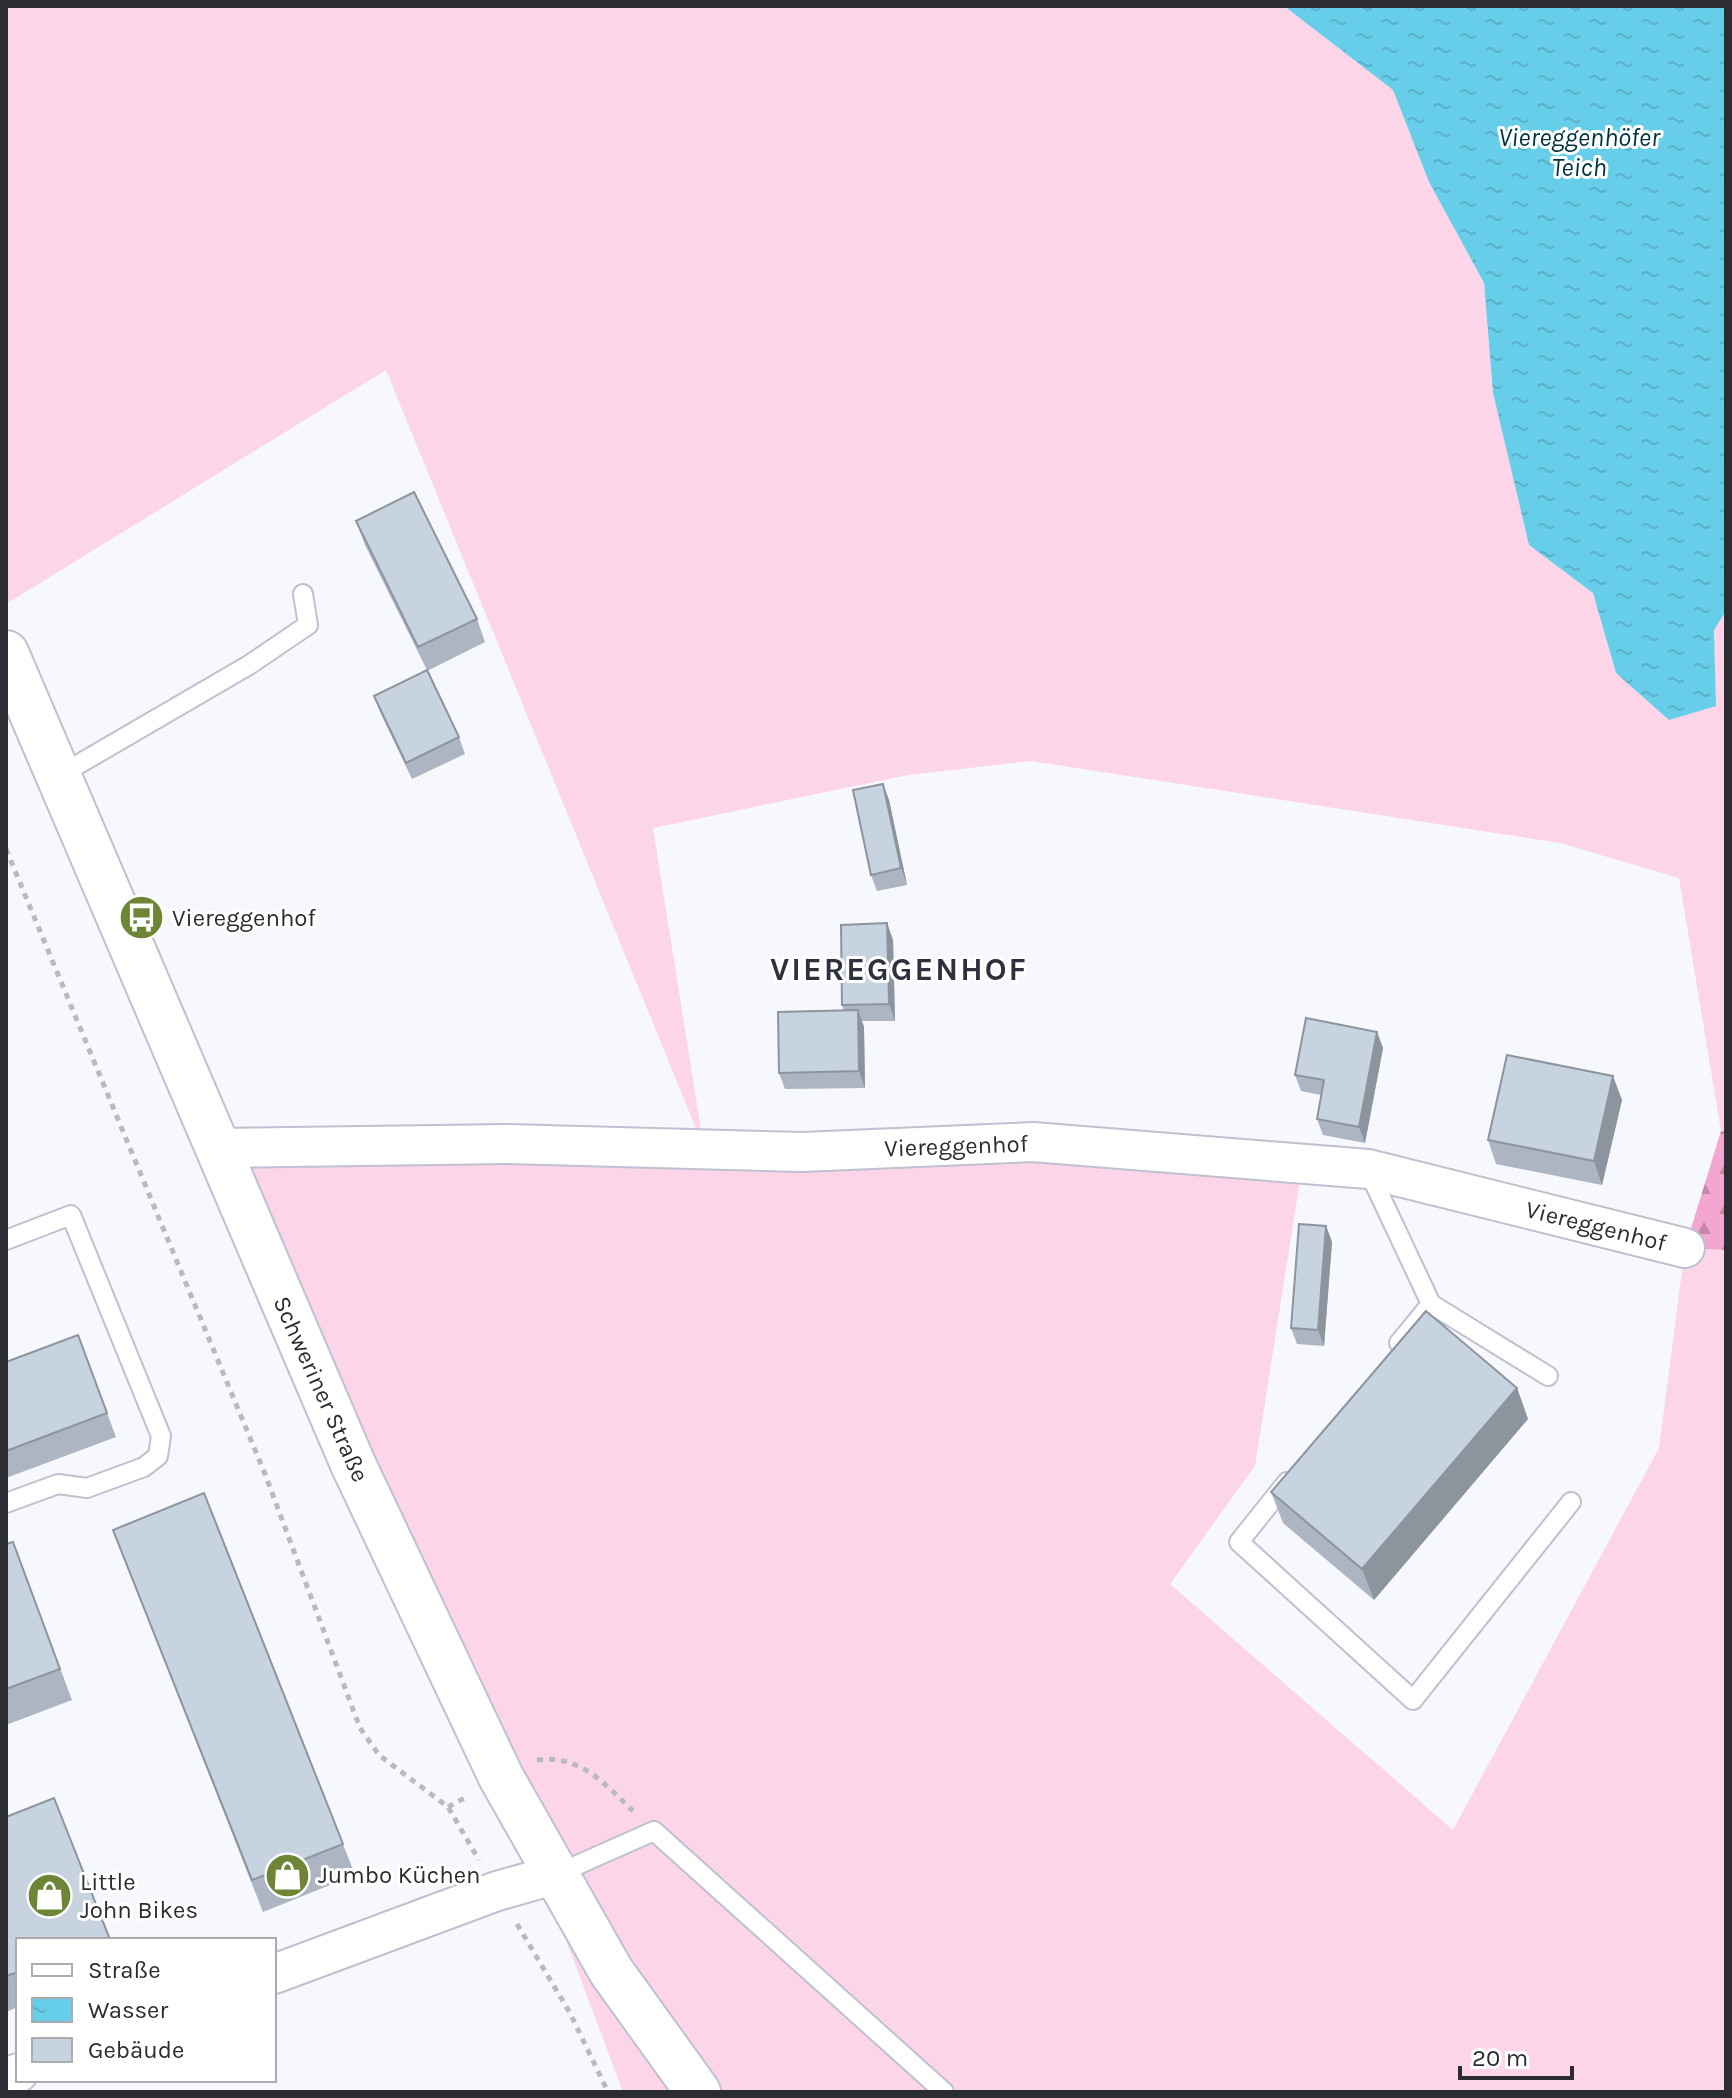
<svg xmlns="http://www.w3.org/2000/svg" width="1732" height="2098" font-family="Karla,sans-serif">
	<defs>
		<pattern id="forest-firs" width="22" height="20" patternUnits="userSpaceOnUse" patternTransform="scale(2)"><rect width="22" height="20" fill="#f2a6d0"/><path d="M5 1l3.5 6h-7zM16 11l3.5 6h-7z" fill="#c488a9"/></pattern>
		<pattern id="water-ripples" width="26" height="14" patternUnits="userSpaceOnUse" patternTransform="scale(2)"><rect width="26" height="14" fill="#67ceea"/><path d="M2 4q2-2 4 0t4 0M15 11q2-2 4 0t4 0" fill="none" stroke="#5ab1c9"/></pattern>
	</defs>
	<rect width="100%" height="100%" fill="#f7f7fe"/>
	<path fill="#fcd5e9" d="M6 6H1284L1393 90 1429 182 1484 283 1493 393 1529 545 1593 593 1616 673 1716 706 1714 630 1726 611V1132L1721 1131 1679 878 1560 843 1031 761 908 775 653 828 704 1149 1303 1161 1255 1466 1170 1584 1453 1830 1659 1448 1685 1248 1726 1250V2092H623L550 1897 230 1151 704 1148 386 370 6 604Z"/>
	<path fill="url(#forest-firs)" d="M1721 1131 1726 1132V1250L1685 1248Z"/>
	<path fill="url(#water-ripples)" d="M1284 6H1726V611L1714 630 1716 706 1669 720 1616 673 1593 593 1529 545 1493 393 1484 283 1429 182 1393 90Z"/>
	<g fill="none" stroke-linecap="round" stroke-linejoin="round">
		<defs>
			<path id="service" d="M60 775 249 665 308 625 303 594
				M1368 1170 1431 1304 1399 1343
				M6 1240 71 1215 161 1436 158 1456 144 1467 87 1488 58 1484 6 1503
				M1431 1304 1548 1376
				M1287 1482 1239 1542 1413 1700 1571 1502
				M557 1874 654 1831 944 2092"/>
			<path id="minor" d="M216 1148 508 1144 802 1152 1033 1142 1368 1169 1685 1248
				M274 1974 497 1891 557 1874
				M6 2078 18 2073"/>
			<path id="secondary" d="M6 653 353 1464 501 1777 611 1971 698 2092"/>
		</defs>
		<use href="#service" stroke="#bfc0d0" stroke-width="22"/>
		<use href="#minor" stroke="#bfc0d0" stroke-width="42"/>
		<use href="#secondary" stroke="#bfc0d0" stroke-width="48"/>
		<path stroke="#b9b9c0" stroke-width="5" stroke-dasharray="6 6" stroke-linecap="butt" d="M6 849 265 1474 360 1728 379 1755 448 1807 479 1860
			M537 1760C580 1754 605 1784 633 1811
			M448 1807 468 1796
			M517 1924 570 2013 608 2092"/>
		<use href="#service" stroke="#fff" stroke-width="18"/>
		<use href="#minor" stroke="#fff" stroke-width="38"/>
		<use href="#secondary" stroke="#fff" stroke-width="44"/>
	</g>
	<path fill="#acb5c1" d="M356 521 477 619 485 642 427 671 459 737 465 754 412 779 380 712 374 696 427 670 365 545Z
		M883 784 889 800 907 885 877 891 871 875Z
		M887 923 893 940 895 1021H862L864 1027 865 1088 785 1089 779 1073 844 1011 842 1005Z
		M1377 1032 1383 1048 1365 1143 1323 1135 1317 1119 1321 1095 1301 1091 1295 1075Z
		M1622 1100 1602 1185 1496 1164 1488 1140Z
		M1326 1226 1332 1242 1324 1346 1297 1344 1291 1328Z
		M78 1335 116 1437 6 1478V1362Z
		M1517 1388 1528 1419 1374 1600 1283 1523 1271 1492Z
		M113 1530 343 1844 355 1875 263 1912Z
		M13 1542 72 1700 6 1725V1544Z
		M54 1798 110 1940H18V2007L6 2012V1817Z"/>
	<path fill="#8c949d" d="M883 784 889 800 907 885 901 868Z
		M887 923 893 940 895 1021 889 1004Z
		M858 1010 864 1027 865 1088 859 1071Z
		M1377 1032 1383 1048 1365 1143 1359 1127Z
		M1613 1076 1622 1100 1602 1185 1594 1161Z
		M1326 1226 1332 1242 1324 1346 1318 1330Z
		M1517 1388 1528 1419 1374 1600 1362 1569Z"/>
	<path fill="#c8d3e0" stroke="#8c949d" stroke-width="2" d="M414 492 477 619 418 647 356 521Z
		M427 670 459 737 406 763 374 696Z
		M883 784 901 868 871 875 853 790Z
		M887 923 889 1004 842 1005 841 925Z
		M858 1010 859 1071 779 1073 778 1012Z
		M1306 1018 1377 1032 1359 1127 1317 1119 1324 1080 1295 1075Z
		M1507 1055 1613 1076 1594 1161 1488 1140Z
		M1299 1224 1326 1226 1318 1330 1291 1328Z
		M1426 1311 1517 1388 1362 1569 1271 1492Z
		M78 1335 107 1413 6 1451V1362Z
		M204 1493 343 1844 252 1880 113 1530Z
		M13 1542 60 1669 6 1689V1544Z
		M54 1798 109 1937 100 1940H18V1972L6 1976V1817Z"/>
	<defs>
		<symbol id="bus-disc" viewBox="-11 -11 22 22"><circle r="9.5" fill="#6e8537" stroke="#fff"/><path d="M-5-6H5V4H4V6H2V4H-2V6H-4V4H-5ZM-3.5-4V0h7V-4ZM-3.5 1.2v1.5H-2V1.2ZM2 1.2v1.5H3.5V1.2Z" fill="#fff"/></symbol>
		<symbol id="shop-disc" viewBox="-11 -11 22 22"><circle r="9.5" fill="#6e8537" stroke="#fff"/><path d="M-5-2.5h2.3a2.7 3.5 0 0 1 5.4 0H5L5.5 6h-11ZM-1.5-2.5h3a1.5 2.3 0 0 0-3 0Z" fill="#fff"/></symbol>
	</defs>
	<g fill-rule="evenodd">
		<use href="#bus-disc" x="116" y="892" width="51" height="51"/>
		<use href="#shop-disc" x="262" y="1850" width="51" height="51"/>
		<use href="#shop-disc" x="24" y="1870" width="51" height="51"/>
	</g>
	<g text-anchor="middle" stroke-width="6" stroke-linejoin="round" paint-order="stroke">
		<g font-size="24" fill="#2c2d33" stroke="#fff" text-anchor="start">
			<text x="172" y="926">Viereggenhof</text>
			<text x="318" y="1883">Jumbo Küchen</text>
			<text x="80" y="1890">Little<tspan x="80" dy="28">John Bikes</tspan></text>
		</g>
		<g font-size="24" fill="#2c2d33" stroke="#fff">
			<text transform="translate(956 1146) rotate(-2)" y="8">Viereggenhof</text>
			<text transform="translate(1596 1226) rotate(14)" y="8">Viereggenhof</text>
			<text transform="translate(321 1389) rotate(66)" y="8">Schweriner Straße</text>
		</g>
		<g font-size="26" font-style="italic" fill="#00323e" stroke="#fff">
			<text x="1579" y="146">Viereggenhöfer<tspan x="1579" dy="30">Teich</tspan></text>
		</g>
		<g font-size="32" font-weight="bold" letter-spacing="2" fill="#2f303d" stroke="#fff">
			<text x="899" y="980">VIEREGGENHOF</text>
		</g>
	</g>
	<rect width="1732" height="2098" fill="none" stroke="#2c2d33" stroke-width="16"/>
	<rect x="16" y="1938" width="260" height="144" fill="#ffffff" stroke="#ababad" stroke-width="2"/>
	<rect x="32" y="1964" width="40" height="12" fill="#ffffff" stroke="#ababad" stroke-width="2"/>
	<text x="88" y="1978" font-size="24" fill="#2c2d33">Straße</text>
	<rect x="32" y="1998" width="40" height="24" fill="url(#water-ripples)" stroke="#ababad" stroke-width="2"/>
	<text x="88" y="2018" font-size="24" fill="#2c2d33">Wasser</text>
	<rect x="32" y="2038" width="40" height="24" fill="#c8d3e0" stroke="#ababad" stroke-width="2"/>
	<text x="88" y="2058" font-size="24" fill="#2c2d33">Gebäude</text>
	<path d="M1460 2066v12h112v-12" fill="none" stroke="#2c2d33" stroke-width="4"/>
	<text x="1472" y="2066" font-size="24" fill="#2c2d33" stroke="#ffffff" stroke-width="6" paint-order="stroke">20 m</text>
</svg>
